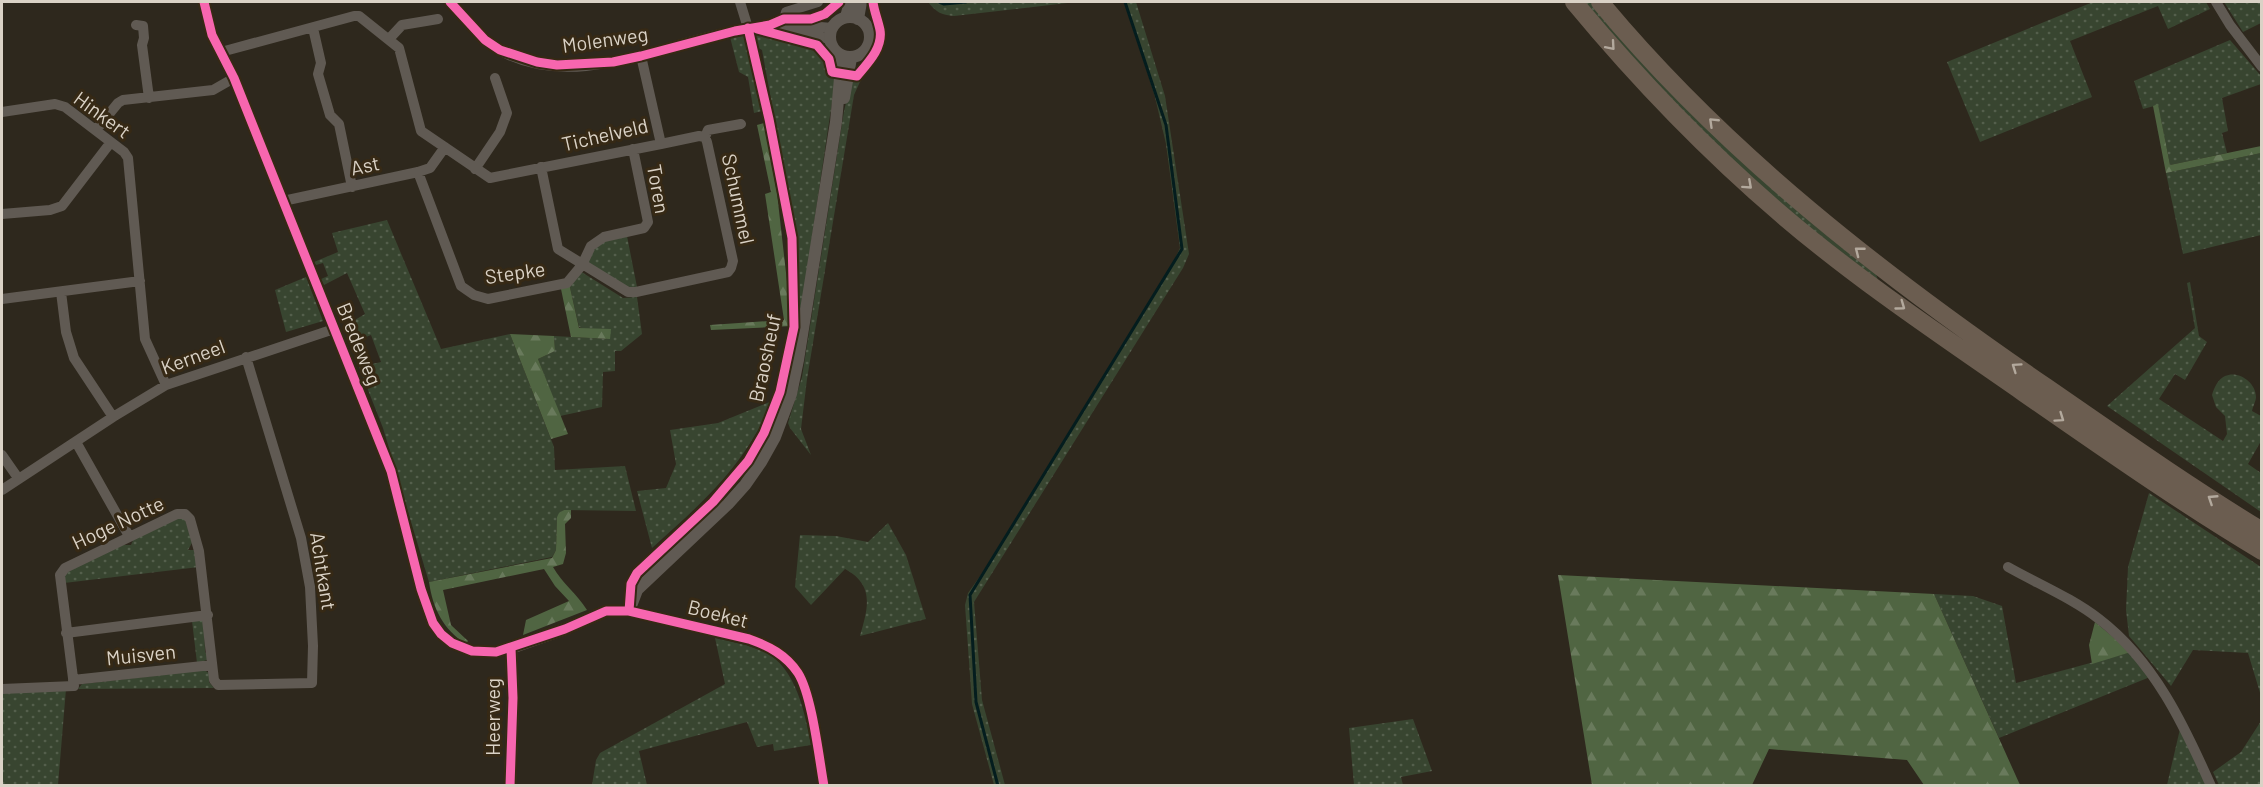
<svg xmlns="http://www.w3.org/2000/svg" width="2263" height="787" font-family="Barlow,sans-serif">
	<defs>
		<pattern id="grass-dots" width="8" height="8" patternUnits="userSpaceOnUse" patternTransform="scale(1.5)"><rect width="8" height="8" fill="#384530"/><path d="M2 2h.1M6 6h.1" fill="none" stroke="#545f4c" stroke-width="1.8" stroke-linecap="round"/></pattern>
		<pattern id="forest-firs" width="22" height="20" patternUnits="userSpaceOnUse" patternTransform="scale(1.5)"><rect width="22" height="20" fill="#506542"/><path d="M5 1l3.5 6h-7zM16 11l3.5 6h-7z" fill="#697a5c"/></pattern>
	</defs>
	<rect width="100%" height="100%" fill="#2e281d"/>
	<path fill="url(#grass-dots)" d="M875 2H879L885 34 884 45 864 73 854 95 807 379 801 429 811 455 790 428 788 423 802 377 844 111 852 78H857C868 64 885 50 881 31 879 21 875 12 875 2Z
		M928 2H1076L954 16C941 15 936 12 928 2Z
		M1136 2 1165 96 1189 254 1183 268 974 602 982 700 1005 785H994L972 704 965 605 968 593 988 565 1170 269 1180 248 1166 144 1155 97 1126 3Z
		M1583 2H1594L1876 274 1878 280 1804 224 1703 136Z
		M2093 2H2206L2210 9 2168 29 2158 6 2070 41 2092 97 1980 142 1947 62Z
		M2224 2H2261V23L2243 32Z
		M753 31 817 48 826 57 831 73 836 75 799 325 792 252 796 237 762 50 755 46Z
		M746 33 762 111 754 113 748 77 739 72 730 37Z
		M2230 40 2262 77 2261 84 2222 98 2228 131 2222 133 2227 153 2170 165 2158 105 2143 109 2134 81Z
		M2261 153V235L2183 254 2166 173Z
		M387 220 441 349 510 334 554 447 555 470 625 466 636 511 564 510 557 517 556 550 552 557 429 582 383 428 359 367 381 362 371 335 356 341 348 324 365 314 347 273 324 285 321 279 328 276 323 263 316 265 314 262 338 252 332 233Z
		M627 236 637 287 630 288 586 263 597 242Z
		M580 271 623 298 637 297 642 334 621 351H615V371L603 372 602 407 560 416 538 359 555 351 554 336 608 339 579 327 569 283Z
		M306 277 323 321 286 332 275 290Z
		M2190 282 2199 336 2207 342 2185 380 2175 374 2159 399 2223 441 2227 434 2225 416 2216 407 2212 395C2214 388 2218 379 2225 376 2238 370 2256 382 2256 397 2256 401 2253 406 2252 411L2261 416V441L2248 464 2261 473V512L2107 406 2195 328 2187 283Z
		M772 401C746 465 702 503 652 548L637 491 666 488 676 464 670 430 718 423Z
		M2149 493 2261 567V696L2248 653 2193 650 2171 686 2129 636 2126 610 2128 567Z
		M179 517H184L193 541 188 550H195L199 567 64 583 65 572 121 545H131L134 538Z
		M888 523 906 555 926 619 860 636C868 608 875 585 845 569L811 605 795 587 800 535 836 536 868 542Z
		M1934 594 1973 596 2002 606 2016 683 2131 652 2150 677 1999 738Z
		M201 620 204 621 205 652 208 655 207 660 197 663 192 621Z
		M715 638C731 642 750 645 765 652 796 668 805 713 811 745L774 751 773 744 757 747 747 722 639 751 647 785H592L596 760 600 753 725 684Z
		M204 670 209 673V682L214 688 78 689 82 684Z
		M66 689 58 785H2V690Z
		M1413 719 1432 771 1401 777 1403 785H1354L1349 728Z
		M2261 721V785H2219L2213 772 2241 752Z
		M2180 729 2206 785H2167Z"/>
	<path fill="url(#forest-firs)" d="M2158 104 2170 165 2261 146V153L2166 173 2153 106Z
		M764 123 777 193 792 326 711 330 710 325 784 320 765 194 771 192 757 125Z
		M569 283 579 328 611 329 610 339 571 337 561 289Z
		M510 334 554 336 555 351 538 359 568 434 551 439Z
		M564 510H571V518L565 524 566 553 563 564 553 567C562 583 577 594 587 610L523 635 526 620 569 601 555 586 544 569 443 590 451 625 468 641 466 644C443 629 433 609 429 582L552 558 556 550 557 517 559 513Z
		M1558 575 1934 594 2020 785H1924L1907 760 1769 749 1752 785H1592Z
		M2095 622 2131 652 2092 664 2089 645Z"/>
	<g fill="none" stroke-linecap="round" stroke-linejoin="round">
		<path stroke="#041d1e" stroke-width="3" d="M939 2 944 4 966 2
			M998 786 976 702 970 595 1182 249 1166 125 1125 2"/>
		<path stroke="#605a53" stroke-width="10" d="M204 2 212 35 234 78 391 471 421 589 433 623 441 634 450 641 472 651 496 652 511 648
			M450 2C465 18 479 38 499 50 577 94 671 39 750 28 777 24 804 25 832 28
			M740 2 748 28
			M2216 2 2230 25 2262 67
			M136 25 143 26 144 38 142 45 149 98
			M313 28 321 63 318 74 330 115 339 124 352 187
			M782 29 830 39
			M782 29 786 12 818 2
			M389 39 402 25 438 19
			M221 52 354 16H359L399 48 421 131 490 178 661 144 641 56
			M2 112 55 104 65 107 124 152 128 158 145 339 166 385
			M96 130 118 103 123 100 213 90 234 78
			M705 137 708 130 741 124
			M541 167 558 249 628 292H636L728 272 731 268 733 261 707 142 705 137 699 136 661 144
			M475 169 500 132 507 113 495 78
			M418 172 461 286 474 295 488 299 567 283 582 265 591 246 604 237 644 228 648 222 633 149
			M283 201 418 172 430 168 445 147
			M2 214 50 210 62 206 111 142
			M61 292 66 332 74 358 113 417
			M2 299 140 281
			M76 442 129 536
			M2 455 18 478
			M2 490 113 417 166 385 334 329
			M2008 567C2038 584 2072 598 2099 619 2154 661 2184 725 2211 786
			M629 611 749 639C769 646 786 655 798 673 812 695 819 758 824 786
			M66 633 208 615
			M73 680 212 665
			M2 689 74 686 60 575 65 568 177 514H185L190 519 199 551 214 680 218 685 312 683 313 646 310 587 301 538 246 357"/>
		<path stroke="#605a53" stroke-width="12" d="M830 37a20 20 0 1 1 40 0a20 20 0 1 1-40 0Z
			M846 17 850 2
			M858 19 861 2
			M844 98 851 58
			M510 786 513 698 511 648 565 629 606 611H629L637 590 728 504 745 485 761 462 775 437 791 394 798 360 836 122 842 56"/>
		<path stroke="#6b5d50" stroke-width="18" d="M1574 2C1637 78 1706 150 1782 215 1858 280 1942 336 2024 393 2102 447 2180 502 2262 551
			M1600 2C1726 154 1884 276 2046 387 2117 436 2188 486 2262 531"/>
		<defs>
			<path id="cycleway" d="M204 2 212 35 234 78 391 471 421 589 433 623 441 634 452 643 472 651 496 652 565 629 606 611H629L749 639C769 646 786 655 798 673 812 695 819 758 824 786
				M450 2 485 40 500 50 537 62 557 65 613 62 641 56 735 31 770 25 784 19H811L825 14 839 2
				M757 29 817 45 829 59 832 72 857 76C868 63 883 48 880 30 878 20 874 11 873 2
				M629 611 631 584 637 573 713 502 748 461 764 433 780 392 794 327 792 238 769 119 748 28
				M510 786 513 698 511 648"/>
		</defs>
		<use href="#cycleway" stroke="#362915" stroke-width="13"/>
		<use href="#cycleway" stroke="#f766af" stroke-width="9"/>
	</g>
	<defs><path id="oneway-chevron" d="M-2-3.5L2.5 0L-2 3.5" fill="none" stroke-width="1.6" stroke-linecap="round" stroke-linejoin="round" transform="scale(1.5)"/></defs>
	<g stroke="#b3a99d">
		<use href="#oneway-chevron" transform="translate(1611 46) rotate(49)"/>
		<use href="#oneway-chevron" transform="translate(1713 122) rotate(-136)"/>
		<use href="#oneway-chevron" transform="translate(1748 185) rotate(42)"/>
		<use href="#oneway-chevron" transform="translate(1859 251) rotate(-142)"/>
		<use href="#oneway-chevron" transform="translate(1901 306) rotate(36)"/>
		<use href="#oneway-chevron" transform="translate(2016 367) rotate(-145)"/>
		<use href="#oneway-chevron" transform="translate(2060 418) rotate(35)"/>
		<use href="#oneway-chevron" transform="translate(2212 499) rotate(-147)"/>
	</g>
	<g text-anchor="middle" stroke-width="6" stroke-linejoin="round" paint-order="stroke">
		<g font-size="20" fill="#dad2c6" stroke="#362915">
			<text transform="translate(605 40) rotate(-8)" y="7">Molenweg</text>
			<text transform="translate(102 115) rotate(36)" y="7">Hinkert</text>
			<text transform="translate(605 135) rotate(-13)" y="7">Tichelveld</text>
			<text transform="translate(365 166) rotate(-12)" y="7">Ast</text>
			<text transform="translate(658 189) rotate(80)" y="7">Toren</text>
			<text transform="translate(738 199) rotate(78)" y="7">Schummel</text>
			<text transform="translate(515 273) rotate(-8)" y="7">Stepke</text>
			<text transform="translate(359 344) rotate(68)" y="7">Bredeweg</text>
			<text transform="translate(193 357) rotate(-20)" y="7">Kerneel</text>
			<text transform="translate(765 358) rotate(-78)" y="7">Braosheuf</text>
			<text transform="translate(118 523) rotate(-25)" y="7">Hoge Notte</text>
			<text transform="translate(323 571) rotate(81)" y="7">Achtkant</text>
			<text transform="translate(718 614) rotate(14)" y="7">Boeket</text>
			<text transform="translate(141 655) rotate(-6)" y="7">Muisven</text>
			<text transform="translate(493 717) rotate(-90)" y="7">Heerweg</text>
		</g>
	</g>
	<rect width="2263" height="787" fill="none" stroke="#dad2c6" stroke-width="6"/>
</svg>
